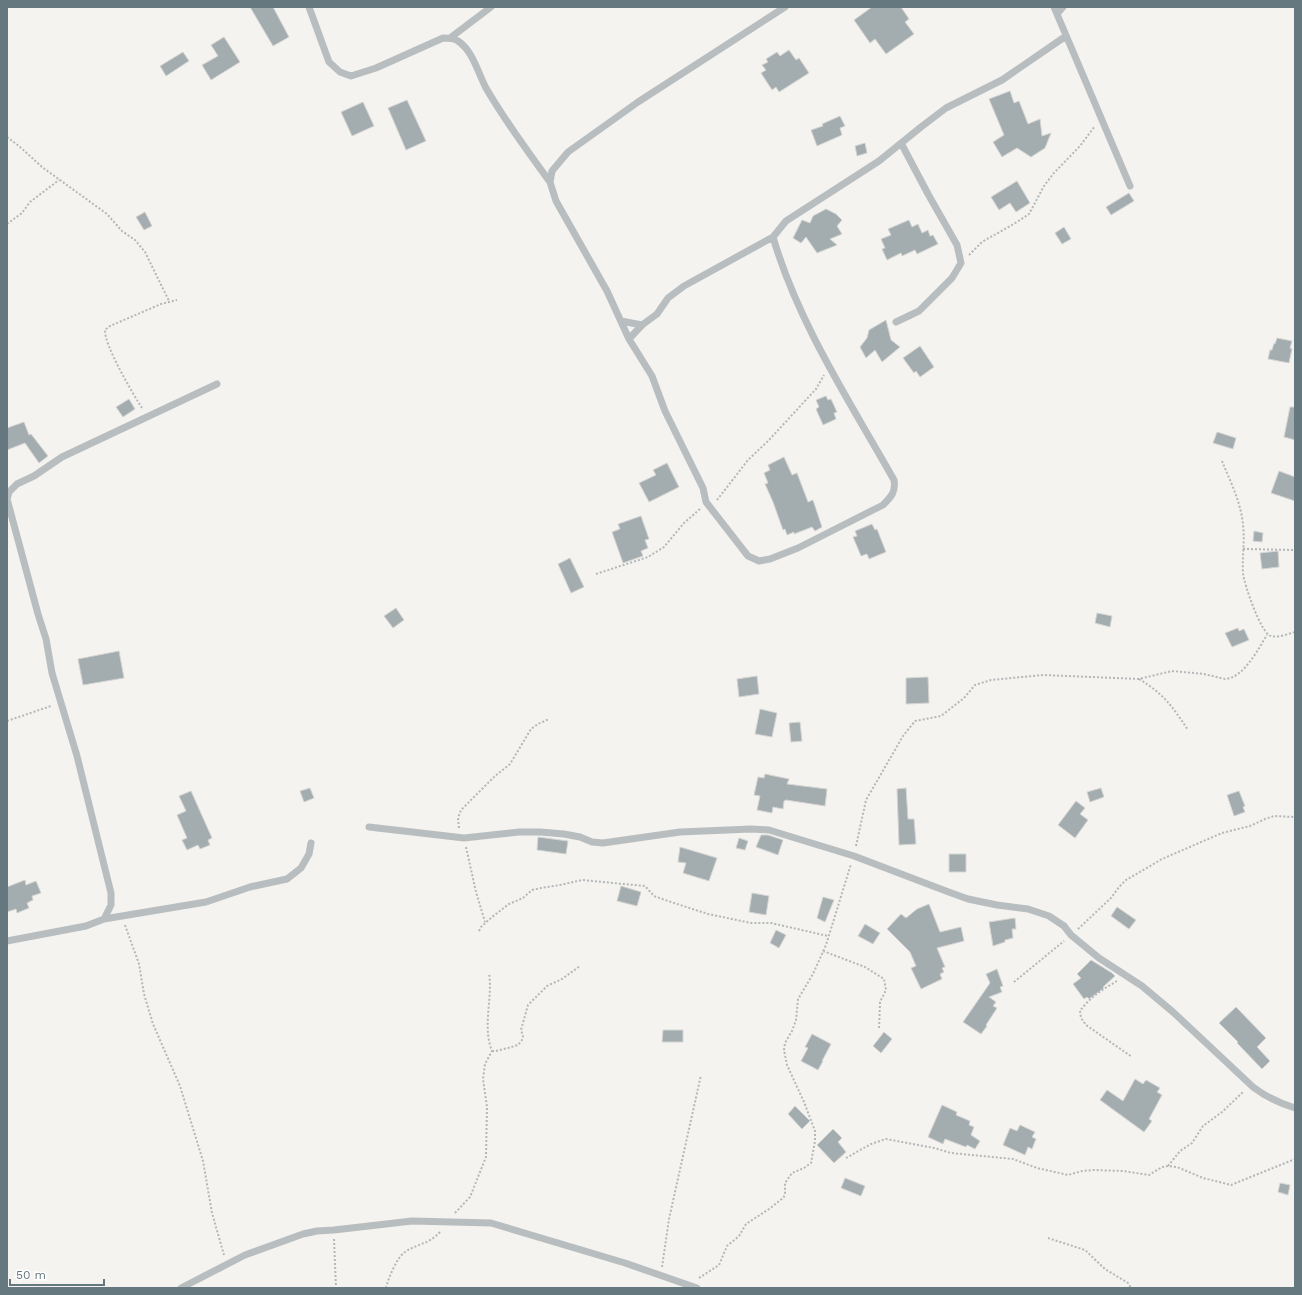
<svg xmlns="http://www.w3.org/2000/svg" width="1302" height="1295" font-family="'Work Sans',sans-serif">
	<rect width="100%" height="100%" fill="#f4f3f0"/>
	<path fill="#a3acaf" stroke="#d5d5d3" d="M250 7H273L289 37 273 46Z
		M872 7H901L909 19 905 22 914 34 886 54 875 39 870 43 854 20Z
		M224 37 240 62 211 80 202 65 218 56 211 45Z
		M789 50 796 60 799 58 809 73 779 92 776 87 772 90 761 73 766 70 762 65 768 62 766 59 777 52 780 56Z
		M183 52 189 61 166 76 160 66Z
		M1010 91 1014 103 1019 101 1028 124 1040 119 1042 136 1051 133 1045 148 1031 157 1017 148 1002 157 993 142 1004 135 989 99Z
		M407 100 426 141 406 150 388 108Z
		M363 102 374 126 352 136 341 112Z
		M840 116 845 126 840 128 842 135 817 146 811 130 823 126 822 124Z
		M865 143 867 153 857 156 855 146Z
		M1017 181 1030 203 1016 212 1010 203 999 210 991 197Z
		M1129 193 1134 201 1111 215 1106 207Z
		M826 209 836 214 842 220 837 226 842 234 830 239 837 245 817 253 806 237 801 243 793 238 802 220 810 223 813 216Z
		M145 212 152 226 144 230 136 217Z
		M909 220 912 227 918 224 922 233 928 230 930 236 933 235 938 244 917 254 915 250 902 256 901 253 887 260 882 249 885 248 881 239 891 235 888 229Z
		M1064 227 1071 239 1062 244 1055 233Z
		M886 320 891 340 900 347 882 362 875 350 866 358 860 347 867 338 869 330Z
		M1277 338 1292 341 1290 348 1292 349 1289 363 1268 359 1270 350H1272L1274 343 1275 344Z
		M920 346 934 367 920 377 916 371 914 373 903 358Z
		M826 396 828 400 831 399 837 412 834 413 836 419 823 425 816 409 819 407 816 400Z
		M129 399 135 409 123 417 116 407Z
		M1290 407H1295V440L1284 437Z
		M24 422 29 435 31 434 48 456 39 463 25 443 7 450V428Z
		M1217 432 1236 438 1233 449 1213 443Z
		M784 457 792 475 797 473 808 502 813 500 822 527 815 531 812 527 794 534V532L787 535 785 529 783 530 773 502 765 484 768 483 764 473 770 470 768 465Z
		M667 463 679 487 649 502 639 483 656 475 653 470Z
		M1279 471 1295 477V501L1271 493Z
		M641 516 649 539 645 540 648 548 641 551 643 556 623 563 612 532 620 529 618 524Z
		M872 524 875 530 877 529 886 552 869 559 867 554 861 556 853 537 857 536 855 531Z
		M1254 531 1263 533 1262 542 1253 541Z
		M1278 551 1279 567 1262 569 1260 553Z
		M570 558 584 587 571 593 558 564Z
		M396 608 404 620 393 628 384 616Z
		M1097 613 1112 616 1110 627 1095 623Z
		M1238 628 1239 631 1244 629 1249 640 1232 647 1225 633Z
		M119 651 124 678 83 685 78 659Z
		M757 676 759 694 739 697 737 679Z
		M928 677 929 703 906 704V678Z
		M760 709 777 713 772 737 755 734Z
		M800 722 802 741 791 742 789 723Z
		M765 774 789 779 787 784 827 789 825 806 786 800 784 801 783 809 773 807 772 813 757 810 760 796 754 795 758 777 764 778Z
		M310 788 314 798 304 802 300 791Z
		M906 788 908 819H914L916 844 899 845 897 789Z
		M1101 788 1104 797 1090 802 1087 792Z
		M191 791 212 838 208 840 210 845 200 849 198 845 187 850 182 840 187 838 177 815 186 811 179 796Z
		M1239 791 1245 806 1243 807 1245 812 1234 816 1227 795Z
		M1076 801 1085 808 1080 814 1088 820 1075 838 1058 825Z
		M761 835H768L783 840 778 855 756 847Z
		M538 837 568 841 566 854 537 850Z
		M739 838 748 841 745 850 736 848Z
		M680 847 717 858 709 881 683 873 686 863 678 862Z
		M949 854H966V872H949Z
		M25 880 26 885 36 881 41 893 32 896 33 900 27 903 29 908 17 913 16 909 7 912V887Z
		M621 886 641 892 637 906 617 901Z
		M752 893 769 896 766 915 749 912Z
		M823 897 834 900 825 922 817 918Z
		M929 904 940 932 961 927 964 941 937 948 945 967 942 968 944 972 940 974 942 979 921 989 911 968 916 966 910 952 887 929 901 914 906 918 917 909Z
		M1117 907 1136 920 1129 929 1111 916Z
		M1015 918 1016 929H1012L1013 938 1005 940V942L993 946 989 922Z
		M865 924 880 933 873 944 858 936Z
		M776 930 786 935 779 948 770 943Z
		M1091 960 1112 973 1115 976 1103 987 1104 988 1089 999 1087 997 1084 999 1073 984 1081 978 1077 974Z
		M997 969 1003 986 1000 987 1002 992 989 997 996 1002 993 1006 997 1008 986 1025 987 1026 981 1034 963 1022 990 983 986 974Z
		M1236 1007 1266 1038 1257 1047 1270 1061 1262 1069 1237 1043 1238 1042 1219 1023Z
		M663 1030H683V1042H662Z
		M884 1032 892 1039 881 1053 873 1046Z
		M812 1034 831 1044 822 1061H823L818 1070 801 1061 808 1048 805 1047Z
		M1135 1079 1143 1084 1146 1080 1160 1088 1157 1092 1162 1095 1149 1119 1152 1121 1144 1132 1100 1100 1107 1090 1123 1101Z
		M942 1105 957 1112 956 1115 970 1121 969 1125 974 1127 971 1135 980 1141 975 1149 967 1145 966 1147 945 1139 943 1144 928 1137Z
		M795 1106 810 1121 802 1129 788 1114Z
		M1020 1125 1035 1132 1032 1137 1036 1139 1032 1149 1028 1147 1025 1155 1003 1145 1010 1128 1017 1131Z
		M833 1129 842 1138 838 1142 846 1152 834 1163 817 1145Z
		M845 1178 865 1186 861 1196 841 1188Z
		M1280 1183 1290 1185 1288 1195 1278 1192Z"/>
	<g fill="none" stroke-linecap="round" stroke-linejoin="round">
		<path stroke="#b3b7b9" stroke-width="2" stroke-dasharray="2 2" stroke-linecap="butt" d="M7 137 19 146 42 167 107 214 122 231 135 240 145 252 169 301
			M7 224 22 213 30 202 59 180
			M969 255 982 242 1017 222 1029 214 1044 186 1053 174 1080 146 1095 126
			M142 408C133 394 104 345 105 330L110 326 161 304 177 300
			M1222 461C1230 481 1241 502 1243 525 1245 541 1242 557 1243 573 1244 584 1261 634 1271 636 1278 638 1288 634 1295 632
			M717 500 748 460 769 440 816 389 824 375
			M1243 549 1295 550
			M596 574 648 557 664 547 684 523 700 509
			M1139 679C1164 694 1172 706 1188 730
			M7 721 51 706
			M459 828 458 818 461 810 495 776 510 764 531 729 538 724 549 719
			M856 846 866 800 903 736 915 721 941 716 964 698 975 685 991 680 1043 675 1139 679 1172 671 1204 674 1225 679C1244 678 1258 649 1267 635
			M466 847 476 892 485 922
			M125 925 139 964 144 994 153 1024 180 1086 203 1161 212 1213 224 1255
			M1078 929 1111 898 1119 887 1126 880 1162 859 1222 833 1250 826 1265 819 1274 816 1295 817
			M479 931 481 927 492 917 509 904 523 898 532 890 541 888 560 885 582 880 645 886 654 896 668 901 708 914 751 923H771L828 936
			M823 951 865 967 884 979 886 990 880 1002 879 1030
			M1117 981C1103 989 1089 998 1080 1011L1081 1018 1086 1025 1132 1057
			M1014 982 1064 941
			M492 1051H496L508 1048 518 1045 522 1040 523 1036 521 1030 528 1005 547 986 562 979 580 966
			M846 1158 871 1144 886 1139 934 1148 951 1153 1013 1159 1037 1168 1068 1175 1082 1171 1093 1170 1123 1171 1149 1175 1162 1167 1168 1166 1177 1167 1203 1178 1231 1185 1295 1159
			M1168 1166 1180 1151 1192 1143 1203 1126 1222 1112 1243 1092
			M455 1213 470 1197 486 1157 487 1107 483 1079 485 1064 492 1051C482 1026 493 998 489 973
			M1048 1238 1085 1250 1105 1269 1128 1283 1131 1288
			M334 1239 336 1288
			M662 1267 669 1219 701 1075
			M699 1278 719 1265 727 1246 739 1236 746 1224 769 1209 783 1198 785 1195V1183L792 1173 804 1168 811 1163 815 1141V1131L804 1102 787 1065 784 1050 785 1043 792 1031 796 1020 798 999 813 974 826 945 851 864
			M386 1288C388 1279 397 1257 405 1252 418 1243 428 1245 440 1232"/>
		<path stroke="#b8bec0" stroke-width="7" d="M309 7 329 62 340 72 351 76 376 68 443 38C448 38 454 38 458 41 473 51 478 73 486 88 505 121 528 152 550 182
			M1054 7 1130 186
			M1057 14 1063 7
			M450 38 491 7
			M773 237C798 323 850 402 894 480 896 492 891 497 883 505L798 548 770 559 759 561 748 556 706 502 703 488 665 411 652 376 629 339 607 291 556 201 550 182 552 171 568 152 638 102 785 7
			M621 321 642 325
			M896 322 919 311 952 278 961 263 957 245 928 194 901 143
			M629 339 642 325 657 314 668 298 684 286 773 237 786 221 879 161 921 127 946 108 1002 80 1066 36
			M369 827 464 838 519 832H540L564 834 580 837 592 842 603 843 680 832 751 829 769 830 854 856 946 891 968 899 997 905 1028 909 1049 916 1064 926 1071 935 1099 958 1142 986 1173 1012 1253 1087C1266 1097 1279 1103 1295 1108
			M104 919 206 902 250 887 287 879 301 868 309 854 311 843
			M7 941 86 926 104 919 111 905V893L77 756 52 673 46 639 38 614 7 499 9 492 17 484 34 476 62 457 217 384
			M181 1288 245 1255 303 1234 317 1231 334 1230 412 1221 491 1223 625 1263 697 1288"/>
	</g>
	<rect width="1302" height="1295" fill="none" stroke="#65777f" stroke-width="16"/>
	<path d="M10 1279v6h94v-6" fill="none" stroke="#65777f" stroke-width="2"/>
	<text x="16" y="1279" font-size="12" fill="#65777f" stroke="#ffffff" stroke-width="3" paint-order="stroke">50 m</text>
</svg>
